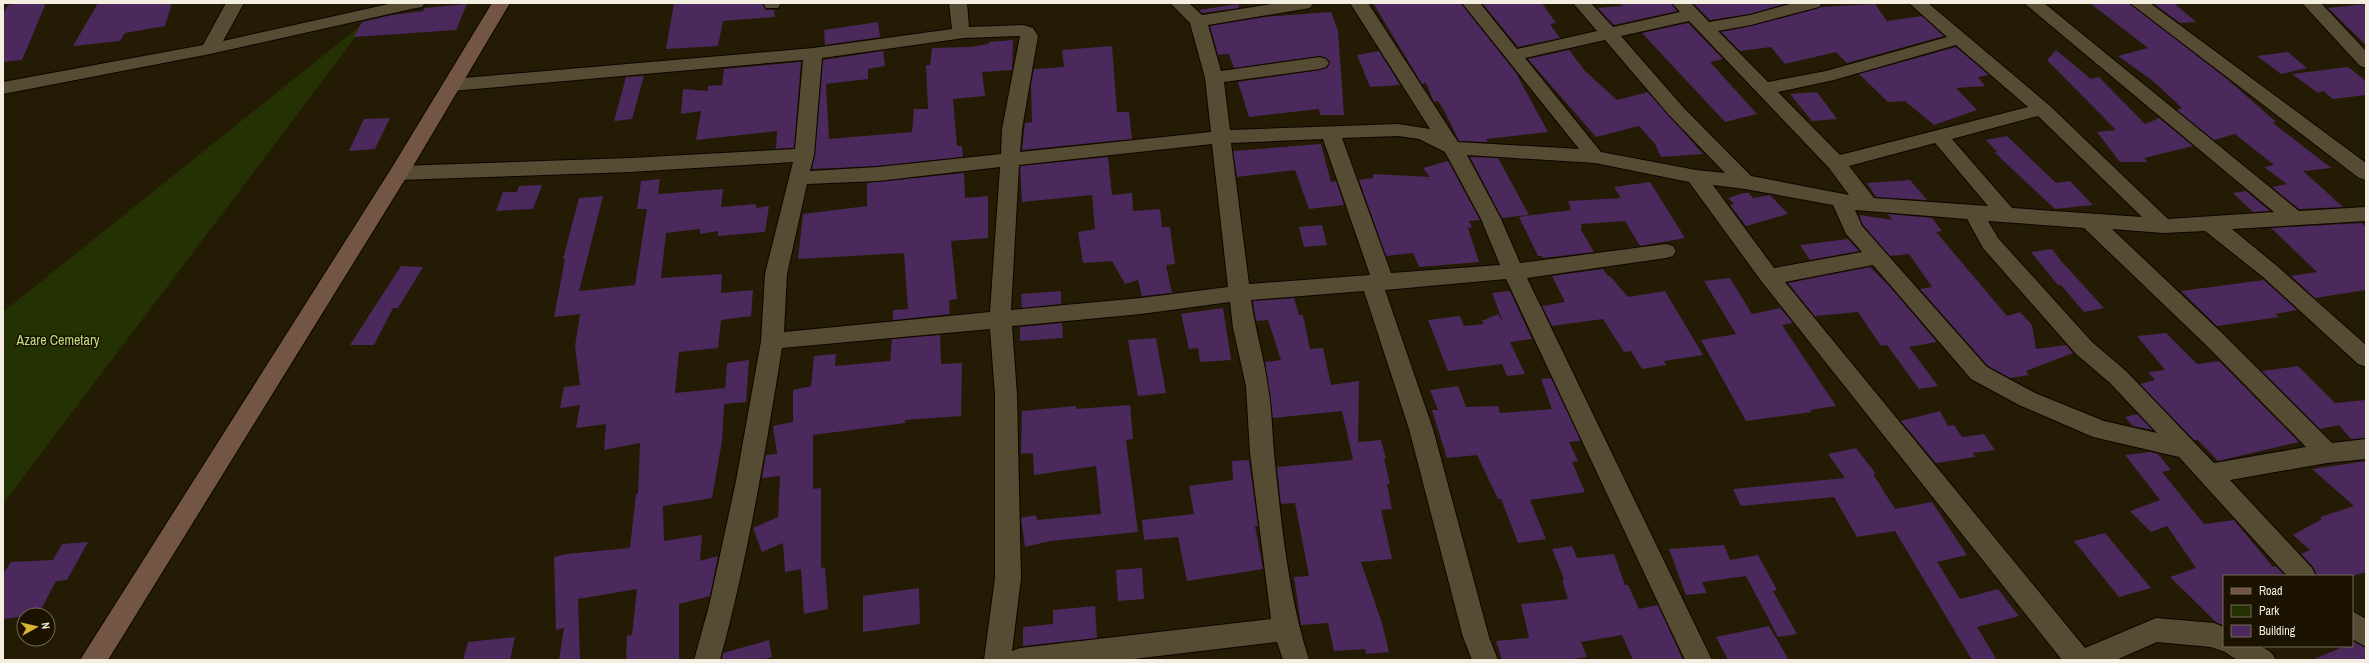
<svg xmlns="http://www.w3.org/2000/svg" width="2369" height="663" font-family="'Archivo Narrow',sans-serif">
	<rect width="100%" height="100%" fill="#241b04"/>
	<path fill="#243102" d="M370 18 3 504V312Z"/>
	<path fill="#4b295c" d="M20 3H46L22 60 3 62V14L8 5Z
		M98 3H172L165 26 125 33 120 41 73 46Z
		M674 3H762L766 10H774L775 17 723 21 718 46 666 49Z
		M1373 3H1461L1516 73 1548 132 1486 139 1488 142 1459 141 1445 112 1438 101 1434 102 1426 83 1422 84Z
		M1482 3H1542L1556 23 1550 24 1560 38 1518 47Z
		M1619 3H1671L1677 11 1614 25 1598 8 1622 6Z
		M1693 3H1788L1750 14 1710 20Z
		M2090 3H2129L2227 79 2276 122 2273 123 2331 168 2303 171 2343 207 2299 209 2272 187 2287 184 2264 167 2274 165 2235 134 2214 140 2177 110 2182 108 2153 81 2118 56 2148 48Z
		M2153 3H2174L2196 22 2180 23Z
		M467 4 456 30 354 37 362 22 392 15 423 11 424 8Z
		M1238 4 1239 8 1202 13 1199 10Z
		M1875 4 1887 21 1922 16 1944 36 1847 63 1836 52 1785 64 1771 47 1740 51 1721 32 1751 26 1821 7Z
		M2366 4V45L2328 8Z
		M1331 12 1338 31 1344 115H1320L1319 109 1249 117 1238 82 1320 70 1327 68 1330 62 1326 58 1320 56 1234 68 1229 54 1218 55 1210 26 1265 17Z
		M878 22 880 37 825 45 824 30Z
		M1688 23 1723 59 1710 62 1757 114 1725 122 1642 33Z
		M1013 40 1012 70 982 72 985 96 953 99 957 146H962L963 157 878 166 812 169 815 155 823 60 883 51 885 66 868 69V79L826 84 829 139 912 132 914 109H928L926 65H930L932 48 971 47 989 44V42Z
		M1112 46 1117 112H1129L1132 139 1022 150 1025 123 1032 122 1031 84 1034 69 1064 67 1062 50Z
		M1956 47 1989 75 1978 77 1985 86 1956 88 1977 110 1934 125 1905 101 1888 102 1859 74Z
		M1569 50 1585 71 1617 100 1648 92 1703 154 1661 157 1655 144 1639 126 1596 137 1528 59Z
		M2056 50 2091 79 2099 77 2145 124 2159 118 2193 146 2144 158 2148 162H2120L2097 132 2116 130 2047 60Z
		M1379 51 1400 85 1370 87 1357 55Z
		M2288 52 2307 68 2281 74 2257 56Z
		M799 62H801L794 148 776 149 777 131 696 140 701 111 681 114 683 89 708 91V86L722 85 724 69Z
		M2348 67 2366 81V95L2333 99 2323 91 2318 93 2292 74Z
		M644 76 632 119 614 121 626 77Z
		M1817 92 1837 119 1812 121 1790 94Z
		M390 118 375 149 349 151 364 119Z
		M2007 136 2056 183 2070 181 2093 205 2055 209 1994 152H1997L1986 140Z
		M1321 144 1331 182 1336 181 1344 205 1309 209 1295 170 1237 177 1233 151Z
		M1108 157 1112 195 1132 193 1133 211 1160 209 1162 227H1170L1175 264 1166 265 1172 293 1142 296 1138 280 1125 284 1112 261 1083 263 1078 232 1095 229 1092 195 1022 202 1020 166Z
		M1470 157 1498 158 1529 215 1502 218Z
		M1448 161 1480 220 1469 221 1472 227 1468 228 1479 262 1419 267 1413 253 1386 256 1359 180 1373 178V174L1430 177 1423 168Z
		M964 173 965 198 988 196V238L951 241 957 299 949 300 950 314 893 320V310L908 309 904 253 798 259 803 214 867 206V183Z
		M660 179 658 194 723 189 721 207 756 204V208L769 206 765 232 718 236V231L700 234V229L666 233 661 278 722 274 721 293 753 290 751 316 721 320 718 348 679 352 675 393 725 388 722 441 712 498 663 506 664 541 702 535 700 561 718 556 710 596 679 604V660H626L627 636 632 635 637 589 578 599 580 660H559L564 628 556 630 554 557 566 554 630 548 636 494H638L640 443 604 450 606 424 576 428 580 405 560 408 564 387 580 385 575 346 580 314 554 317 565 259H563L579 198 603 196 579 291 635 285 647 209H637L641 181Z
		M1910 180 1927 200 1876 197 1867 183Z
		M1650 182 1685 238 1640 246 1625 221 1581 224 1582 228H1580L1594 252 1543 258 1542 256H1538L1519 217 1571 210 1568 201 1621 198 1614 187Z
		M542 185 533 209 496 211 503 192H517L519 186Z
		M2246 191 2270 211 2253 212 2233 193Z
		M1744 193H1749L1753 198 1770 195 1788 214 1746 226 1730 205 1734 204 1728 198Z
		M1888 214 1932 218 1942 231 1936 232 2007 316 2020 312 2032 325 2036 349 2066 345 2073 353 2026 371 2029 375 2010 378 1988 366 1920 289 1932 287 1909 254 1890 256 1863 225 1859 215 1892 220Z
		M2362 223 2366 227V290L2315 298 2291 276 2317 272 2271 228Z
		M1322 225 1327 245 1304 247 1299 227Z
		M1848 239 1859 251 1810 260 1800 245Z
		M2052 249 2062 262 2104 308 2084 312 2061 285H2058L2031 252Z
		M401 266 423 267 398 308H393L374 345H350Z
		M1870 267 1891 288 1937 342 1909 347 1938 386 1919 389 1887 345 1881 346 1858 312 1816 316 1817 319 1788 283Z
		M1603 269 1608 276H1610L1628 297 1665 291 1703 355 1664 361 1666 365 1642 369 1631 351 1624 352 1603 319 1552 326 1542 306 1565 302 1552 276Z
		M1730 278 1752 314 1780 308 1793 323 1782 325 1836 406 1810 410 1812 412 1746 421 1701 340 1736 334 1704 281Z
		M2264 280 2297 310 2275 314 2279 317 2217 326 2181 291Z
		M1061 291V304L1022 308 1021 294Z
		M1510 291 1532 339 1510 342 1525 374 1507 376 1502 364 1448 371 1428 320 1460 316 1464 326 1484 324 1482 321 1498 314 1503 322 1492 293Z
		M1294 298 1299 315H1303L1310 349 1323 348 1331 385 1359 381 1358 442 1381 440 1386 459H1384L1390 484H1387L1392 509 1381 510 1392 559 1361 562 1382 623 1389 652 1366 654 1365 649 1334 651 1328 623 1301 625 1294 577 1309 576 1295 503 1281 504 1277 467 1353 460 1342 411 1273 418 1265 362 1281 360 1268 320 1256 321 1253 301Z
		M1223 308 1231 360 1200 362 1198 348 1189 349 1181 314Z
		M1062 323 1063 338 1020 341V327Z
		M2166 333 2197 364 2219 361 2299 442 2218 461 2198 440H2194L2140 384 2155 380 2148 372 2165 370 2137 336Z
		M940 335 941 364 962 363 961 416 905 420V423L813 435V489L821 488V568L825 567 828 609 804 614 801 569 785 572 783 543 762 552 753 528 778 517 780 476 762 478 766 455 777 454 773 426 793 422V390L811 386 814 356 836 354 835 366 890 361 892 339Z
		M1156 338 1166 393 1138 396 1128 340Z
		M749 360 746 402 724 404 727 363Z
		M2298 366 2335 403 2366 400V438L2351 439 2339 425 2320 429 2262 371Z
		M1551 378 1581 441 1569 442 1578 461 1572 462 1585 492 1530 500 1546 539 1518 543 1501 499H1498L1477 455 1447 458 1432 410H1438L1430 390 1458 386 1466 407 1498 406 1500 413 1552 409 1541 379Z
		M1130 405 1133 439 1126 440 1138 532 1050 541 1025 547 1021 518 1036 515 1037 520 1101 514 1096 466 1034 475 1033 453 1021 454 1022 411 1076 406V409Z
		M1940 411 1948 426 1954 425 1962 437 1984 434 1995 450 1973 453 1975 457 1936 463 1901 421Z
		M2137 414 2153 430 2133 426 2125 417Z
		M1856 448 1876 474H1873L1895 509 1932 502 1967 555 1937 562 1960 599 1998 589 2019 616 1977 627 1997 660H1972L1895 531 1857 537 1834 497 1741 506 1733 489 1845 478 1828 454Z
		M2150 452 2158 454 2171 470 2162 472 2204 524 2234 520 2273 567 2276 566 2285 576H2224V625L2217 623 2170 577 2196 568 2167 526 2151 532 2130 511 2160 500 2125 455Z
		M1249 460 1258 526H1255L1263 569 1187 581 1178 537 1144 540 1142 520 1194 514 1189 486 1233 480 1232 461Z
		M2366 461V572L2353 576H2317L2313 567 2301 554 2310 550 2293 535 2322 519 2320 517 2354 506 2312 469Z
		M2105 533 2151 588 2119 597 2074 541Z
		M88 542 67 580 56 581 38 615 3 619V574L11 562 53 560 62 544Z
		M1724 545 1730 560 1758 555 1777 590 1773 591 1797 634 1778 637 1746 576 1702 582 1707 593 1686 595 1669 549Z
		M1572 546 1577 558 1614 554 1625 585H1628L1639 609 1658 605 1683 660H1633L1622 635 1581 642 1587 657 1567 660H1502L1496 641 1529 638 1521 604 1568 599 1562 580 1564 579 1552 549Z
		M1142 568 1144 599 1118 601 1116 570Z
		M919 588 920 624 863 632V596Z
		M1095 606 1097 638 1023 646V627L1053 624V610Z
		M1769 626 1789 660H1728L1716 637Z
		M515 637 510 660H463L468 642Z
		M769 640 772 657 762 660H722L723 653Z
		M2354 642 2366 648V660H2312L2345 646H2352Z"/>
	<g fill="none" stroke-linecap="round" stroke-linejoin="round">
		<defs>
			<path id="street" d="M226 3H244L223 41 393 3H425L422 7 416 8 210 54 3 94V82L203 45Z
				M763 3H781L778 8H766Z
				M949 3H967L969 27 1023 25 1033 28 1038 36 1022 129 1020 152 1211 132 1205 78 1190 23 1170 3H1189L1202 15 1278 3 1313 4 1310 8 1208 25 1221 71 1320 57 1326 59 1329 63 1326 67 1320 69 1224 82 1230 130 1398 124 1430 129 1350 3H1368L1458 142 1579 149 1462 3H1480L1517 49 1597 31 1573 3H1591L1613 27 1680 12 1672 3H1691L1709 22 1750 15 1794 3H1822L1819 7 1751 25 1718 31 1768 82 1826 71 1947 37 1909 3H1928L2049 105 2168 219 2274 212 2024 3H2044L2299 211 2366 207V221L2232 229 2277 266 2366 345V367L2358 364 2263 277 2205 231 2163 233 2112 229 2223 334 2332 443 2366 439V459L2327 463 2230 480 2312 568 2316 576H2287L2179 457 2093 437 2019 405 1971 379 1873 265 1785 282 2085 648 2156 618 2214 623 2224 627V646C2243 646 2267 640 2276 660H2237L2225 652 2211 647 2157 642 2116 660H2062L1762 282 1689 182 1595 163 1467 155 1501 219 1520 263 1666 244 1673 246 1676 251 1673 256 1666 258 1527 278 1712 660H1685L1506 279 1385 290 1433 429 1489 637 1498 660H1472L1463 637 1409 429 1364 291 1251 300C1255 329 1264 357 1268 387 1272 409 1272 431 1274 453 1281 522 1288 594 1309 660H1283L1277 642 1125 660H984L995 578V395L990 329 782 348C765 453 748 558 720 660H694L709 606 736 481 761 341 765 274 793 162 630 172 399 180 392 178 389 173 392 168 399 166 630 158 795 149 803 60 452 91 446 89 443 85 446 81 452 79 813 48 952 29ZM1689 21 1829 168 1849 195 1751 176 1683 107 1621 36ZM1020 36 1002 129 1001 154 878 167 810 171 814 155 822 58 964 38ZM1605 40 1669 115 1725 173 1696 170 1601 152 1525 58ZM1956 45 2028 107 1840 155 1778 92 1834 80ZM2038 116 2142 217 2012 208 1952 139ZM1398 136 1419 139 1445 152 1481 219 1500 265 1391 273 1342 138ZM1323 139 1370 275 1249 284 1231 143ZM1935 143 1988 206 1874 198 1849 166ZM1212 144 1228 287 1141 298 1011 310 1019 165ZM1000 167 990 312 784 332 787 274 807 184 878 181ZM1713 185 1745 189 1833 205 1846 234 1862 252 1774 268ZM1855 210 1967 219 1983 248 2076 354 2110 383 2157 433 2104 421 2035 393 1987 367 1862 226ZM1988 221 2084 228 2207 346 2306 447 2214 463 2126 371 2092 342 1998 238ZM1230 302 1233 328 1246 386 1250 453 1271 619 1020 648 1012 651 1021 578 1017 395 1012 326 1141 314Z
				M2130 3H2150L2366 163V180L2359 178Z
				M2302 3H2321L2366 51V68L2360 66Z
				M2352 611 2366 619V647L2352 639Z"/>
			<path id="secondary" d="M492 3H510L409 173 108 660H80L391 169Z"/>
		</defs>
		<use href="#street" stroke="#0d0500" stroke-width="2"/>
		<use href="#secondary" stroke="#0d0500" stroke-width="2"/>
		<use href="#street" fill="#564b33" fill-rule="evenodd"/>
		<use href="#secondary" fill="#735544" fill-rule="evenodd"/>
	</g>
	<g text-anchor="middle" stroke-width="3" stroke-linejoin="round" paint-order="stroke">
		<g font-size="14" fill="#bdde81" stroke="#1b1200">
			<text x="58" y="345">Azare Cemetary</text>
		</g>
	</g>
	<rect width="2369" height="663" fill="none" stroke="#f4eee0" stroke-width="8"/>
	<rect x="2223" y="575" width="130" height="72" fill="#1b1200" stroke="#726a5a"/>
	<rect x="2231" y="588" width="20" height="6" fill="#735544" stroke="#726a5a"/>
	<text x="2259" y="595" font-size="12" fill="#f4eee0">Road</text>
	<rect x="2231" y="605" width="20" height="12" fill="#243102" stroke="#726a5a"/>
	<text x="2259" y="615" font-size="12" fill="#f4eee0">Park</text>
	<rect x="2231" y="625" width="20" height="12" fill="#4b295c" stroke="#726a5a"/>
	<text x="2259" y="635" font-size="12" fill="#f4eee0">Building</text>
	<g transform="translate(36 627) rotate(82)"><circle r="19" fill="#1b1200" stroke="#726a5a"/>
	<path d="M0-3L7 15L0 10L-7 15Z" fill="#d8b434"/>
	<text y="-6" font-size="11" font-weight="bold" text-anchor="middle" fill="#f4eee0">N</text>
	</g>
</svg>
